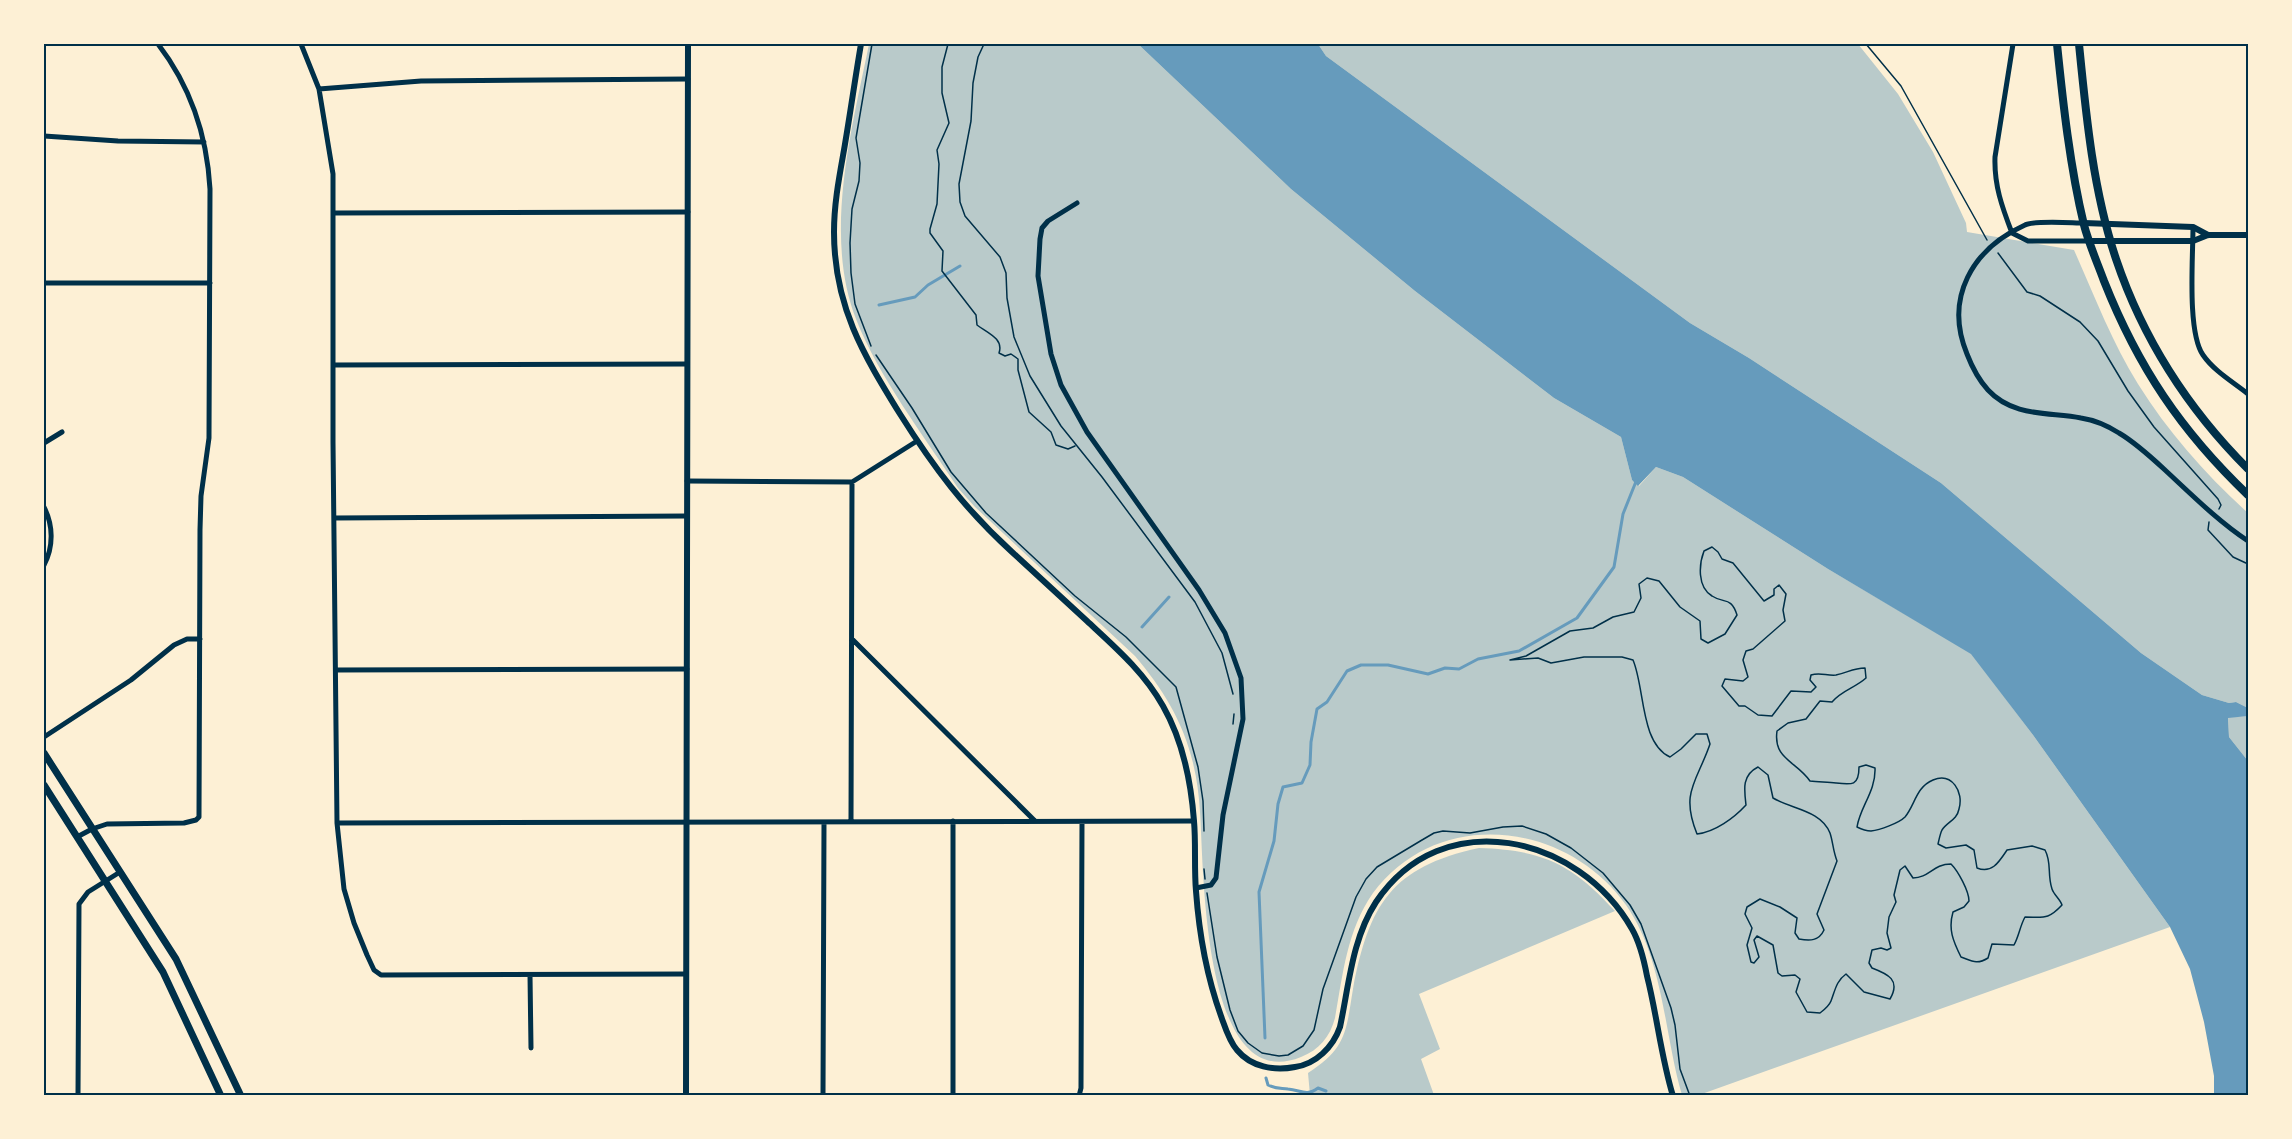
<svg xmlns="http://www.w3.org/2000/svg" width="2292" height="1139" font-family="Signika,sans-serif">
	<rect width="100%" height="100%" fill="#fdf0d5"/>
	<path fill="#b9caca" d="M869 44H1138L1291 189 1415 291 1554 398 1621 437 1632 480 1639 486 1656 467 1683 477 1828 569 1971 653 2033 735 2170 927 1699 1095H1682C1664 1034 1664 960 1626 905 1566 821 1438 806 1373 893 1347 930 1343 974 1335 1018 1330 1037 1319 1050 1301 1057 1201 1098 1204 864 1200 812 1199 796 1197 779 1193 763 1183 721 1162 688 1135 656L975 507 958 488C924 436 878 376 856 319 823 235 852 128 869 44Z
		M1318 44H1858L1898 94 1933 152 1966 223 1967 232 2074 250C2094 295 2112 342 2138 384 2168 432 2206 475 2248 513V708L2236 702 2229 703 2202 695 2141 653 1941 483 1749 358 1690 323 1326 56Z
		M2248 716V761L2229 737 2228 717Z
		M1479 848C1543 850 1572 864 1615 911L1419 994 1440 1049 1421 1059 1434 1095H1310L1308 1073C1347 1048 1346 1031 1353 989 1369 905 1391 867 1479 848Z"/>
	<path fill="#669bbc" d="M1138 44H1318L1326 56 1690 323 1749 358 1941 483 2141 653 2202 695 2229 703 2236 702 2248 708V716L2228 718 2229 737 2248 761V1095H2214V1076L2204 1022 2190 969 2170 927 2033 735 1971 654 1828 569 1683 477 1656 467 1638 486 1632 480 1621 437 1554 398 1415 291 1291 189Z"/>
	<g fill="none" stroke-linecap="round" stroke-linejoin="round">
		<path stroke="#669bbc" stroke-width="3" d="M879 305 915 297 928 285 960 266
			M1142 627 1169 597
			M1265 1038 1259 892 1274 841 1278 804 1283 787 1302 783 1310 765 1311 742 1317 709 1327 702 1347 671 1361 665H1388L1428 674 1445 668 1459 669 1478 659 1519 651 1577 618 1614 567 1623 514 1637 479
			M1266 1078 1268 1085C1276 1089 1280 1088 1288 1089 1301 1090 1306 1097 1318 1088L1326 1091"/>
		<path stroke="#003049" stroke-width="1.5" d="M948 44 942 67V93L949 123 937 150 939 164 937 204 930 229V233L943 251 942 271 976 315 977 325C988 333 1004 339 999 353L1005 356 1011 354 1018 359V370L1029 412 1051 432 1056 445 1068 449 1075 446
			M984 44 978 57 973 83 971 121 959 184 960 202 965 216 1000 257 1006 273 1007 298 1014 337 1030 376 1061 426 1102 477 1195 602 1222 653 1233 694
			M1866 44 1901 86 1987 240
			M1998 253 2027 292 2040 296 2080 322 2098 341 2128 391 2154 427 2218 499 2221 505 2219 509
			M871 346 855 304 851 273 850 243 852 209 859 181 860 163 856 138 872 44
			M876 355 912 408 951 472 986 513 1075 596 1126 637 1176 687 1198 767 1203 801 1204 831
			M2209 522 2208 530 2233 557 2248 564
			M1712 547 1718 552 1722 559 1733 563 1764 601 1774 595V589L1779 585 1786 594 1783 610 1785 621 1753 649 1746 651 1743 660 1748 677 1743 681 1725 679 1722 686 1739 706H1745L1758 715 1772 716 1791 691 1811 692 1816 687 1810 680 1811 675C1820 672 1827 676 1836 675 1847 673 1853 668 1865 668L1866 678C1855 688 1842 690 1832 702L1820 701 1806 719 1788 723 1777 731C1773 759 1796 761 1810 781 1819 782 1828 782 1836 783 1852 785 1859 786 1859 767L1866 765 1875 768C1876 791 1860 807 1857 827 1861 829 1867 831 1871 831 1880 830 1899 823 1905 817 1915 805 1916 787 1933 780 1952 772 1964 792 1959 809 1957 820 1947 822 1942 830 1940 834 1939 840 1938 844L1946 848 1966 845 1974 850 1977 868C1992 874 1999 862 2007 850L2032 846 2045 850C2052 863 2047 874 2052 889 2054 895 2060 899 2062 905 2048 920 2044 917 2025 917 2020 926 2019 936 2014 945L1992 944 1988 958C1977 965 1972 961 1961 957 1953 941 1948 929 1953 912L1964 907 1969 901C1969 891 1958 871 1951 864 1933 864 1929 878 1913 878L1905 866 1900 870 1894 895 1896 902 1889 917 1887 933 1891 948 1887 950 1881 948 1872 950 1869 963 1872 968C1888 974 1901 980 1890 999L1864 992 1846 974C1836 981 1835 991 1831 1001 1829 1006 1824 1010 1820 1013L1807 1012 1796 992 1800 979 1795 975 1782 976 1778 973 1773 945 1757 936 1754 940 1759 957 1754 963 1751 962 1747 945 1752 928 1745 914 1747 907 1760 899 1780 907 1797 918 1795 933 1799 939C1810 941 1819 941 1824 930L1817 914 1837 861C1833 851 1833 842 1830 833 1821 810 1791 809 1773 798L1768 775 1758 767C1742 775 1744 789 1746 805 1734 818 1715 832 1697 834 1680 792 1697 782 1710 744L1707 734H1696L1681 749 1670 757C1640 743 1645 688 1633 660L1622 657H1584L1551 663 1538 658 1510 660 1526 656 1570 631 1593 628 1613 617 1634 612 1641 598 1639 584 1647 578 1659 581 1680 607 1700 621 1701 639 1708 643 1725 634 1737 615C1731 596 1724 604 1712 596 1697 587 1699 564 1704 551Z
			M1233 724 1234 714
			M1204 869 1205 879
			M1207 893 1217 957 1230 1010 1238 1031 1248 1043 1262 1053 1279 1056 1288 1055 1303 1046 1314 1030 1323 989 1356 897 1366 879 1377 867 1422 840 1434 833 1443 831 1470 833 1503 827 1522 826 1546 834 1571 848 1603 873 1630 905 1641 924 1671 1008 1675 1025 1680 1069 1690 1096"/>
		<path stroke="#003049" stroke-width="5" d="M301 44 319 89 333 174V442L337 823 344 889 354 923 367 955 374 970 381 975 686 974
			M319 89 421 81 688 79
			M44 136 118 141 204 142
			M1077 203 1048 221 1042 228 1040 239 1038 276 1051 354 1061 385 1087 432 1199 590 1225 633 1241 678 1243 719 1223 815 1216 878 1211 885 1196 888
			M334 213 688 212
			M2084 223C2072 223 2034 220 2025 225 1972 249 1944 298 1967 354 1972 367 1978 379 1988 390 2013 417 2048 412 2081 418 2094 420 2108 426 2119 433 2136 443 2151 457 2165 470 2192 495 2218 521 2248 541
			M2193 227C2193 258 2187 332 2203 355 2214 371 2233 382 2248 394
			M2012 233C2002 207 1994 185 1995 157L2013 44
			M2012 233 2028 241H2089
			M44 283H210
			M333 365 687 364
			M44 443 62 432
			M687 481 852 482 917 441
			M44 507C53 525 54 546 44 565
			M334 518 687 516
			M852 639 1035 821
			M336 670 687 669
			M44 737 131 680 174 645 187 639H200
			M851 822 852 482
			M337 823 1194 821
			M77 837 92 829 107 824 184 823 196 820 199 817 200 530 201 496 209 438 210 189C207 135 191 87 158 44
			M530 975 531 1048
			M78 1096 79 904 88 892 120 872
			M823 1096 824 822
			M953 1096V821
			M1079 1096 1081 1088 1082 822"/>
		<path stroke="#003049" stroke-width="6" d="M861 44C855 79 850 115 844 150 839 178 834 204 834 232 834 306 863 354 900 414 934 468 965 509 1012 552 1037 575 1062 598 1087 621 1115 647 1144 672 1163 706 1183 741 1191 781 1194 821 1196 844 1194 868 1196 891 1199 933 1207 977 1221 1016 1225 1027 1229 1041 1237 1050 1251 1067 1274 1071 1295 1067 1316 1064 1333 1047 1340 1027 1349 985 1352 939 1376 902 1442 803 1579 835 1632 929 1640 943 1644 960 1647 976 1657 1015 1661 1057 1673 1096
			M2084 223 2193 227 2208 235
			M2089 241H2193L2208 235H2248
			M686 1096 688 44"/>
		<path stroke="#003049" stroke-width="7" d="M44 753 176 959 241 1096
			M44 785 163 972 221 1096"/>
		<path stroke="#003049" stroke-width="8" d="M2057 44C2063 103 2070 167 2084 225 2089 244 2097 262 2104 281 2138 367 2181 431 2248 495
			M2079 44C2086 115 2093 190 2116 259 2143 339 2189 410 2248 469"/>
	</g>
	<rect width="2292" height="1139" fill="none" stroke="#fdf0d5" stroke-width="90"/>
	<rect x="45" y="45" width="2202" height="1049" fill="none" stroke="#003049" stroke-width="2"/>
</svg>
